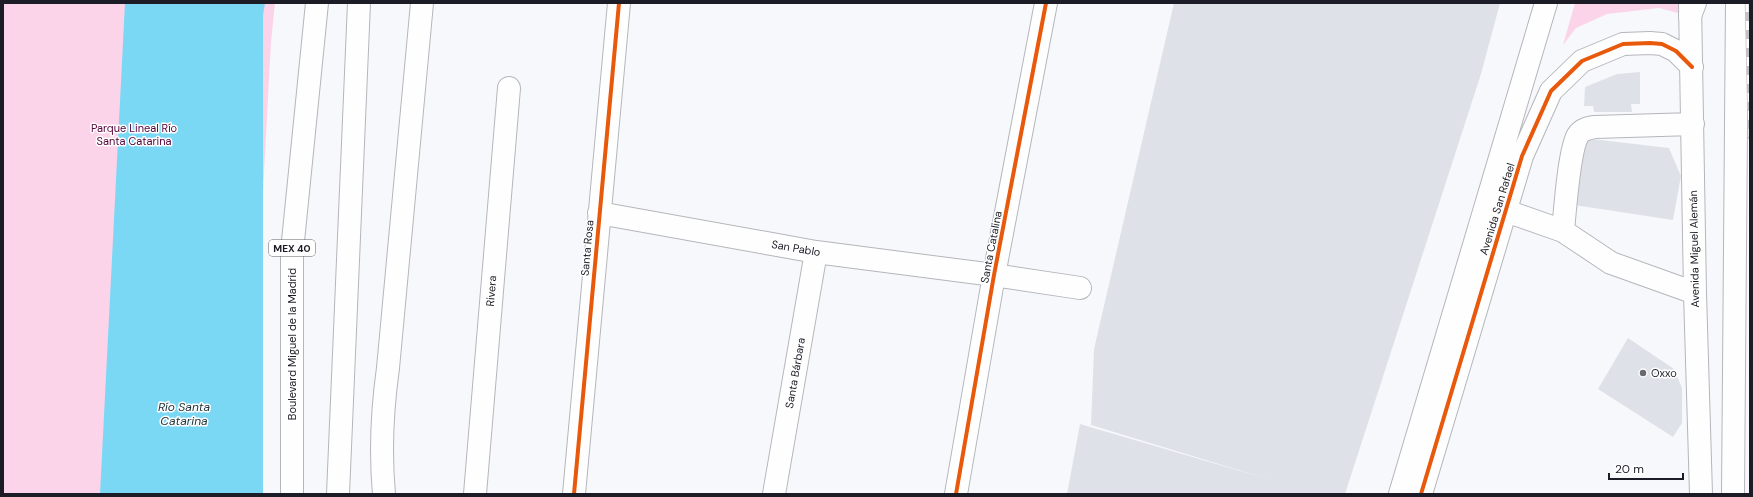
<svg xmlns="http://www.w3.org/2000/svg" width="1753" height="497" font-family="'DM Sans',sans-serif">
	<rect width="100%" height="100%" fill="#f7f8fb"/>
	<path fill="#fbd4ea" d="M3 3H275L271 42 258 285 254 494H3Z
		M1575 3H1678V13L1659 8 1607 14 1576 28 1563 45Z"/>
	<path fill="#7ad8f5" d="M125 3H265L263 15V494H100Z"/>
	<path fill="#dee2e8" d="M1174 3H1500L1481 74 1345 494H1067L1080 424 1281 483 1091 425 1094 349Z
		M1640 72V104H1631L1632 112H1594L1593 106H1584L1585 87 1617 74Z
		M1583 138 1669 148 1681 176 1673 220 1574 205Z
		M1628 338 1674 369 1682 388V423L1673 437 1598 389Z"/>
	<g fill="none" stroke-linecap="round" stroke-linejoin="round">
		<defs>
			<path id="minor" d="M1690 3 1695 293 1701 494
				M1693 124 1595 127C1588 128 1582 129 1578 135 1569 150 1565 211 1563 231L1611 263 1695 293
				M1492 206 1563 231
				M599 213 816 252 994 275 1080 288
				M475 494 509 88
				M574 494 619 3
				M774 494 816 252
				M956 494 994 275 1046 3
				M1400 494 1546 3
				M1421 494 1522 156 1551 91 1582 61 1623 44 1650 43 1662 44 1676 51 1692 67"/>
			<path id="highway" d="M1690 16 1695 3
				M292 494V251L317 3
				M338 494 359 3
				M384 494C380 451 382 411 388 368L422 3
				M1733 494 1737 3"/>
		</defs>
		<use href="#minor" stroke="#b5b6bc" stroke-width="24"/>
		<use href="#highway" stroke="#b5b6bc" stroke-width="24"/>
		<use href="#minor" stroke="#fefefe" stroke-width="22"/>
		<use href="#highway" stroke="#fefefe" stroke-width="22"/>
		<defs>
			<path id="rail" d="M1747 3 1750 137"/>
		</defs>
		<use href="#rail" stroke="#c1c2c3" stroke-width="4.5"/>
		<use href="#rail" stroke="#fff" stroke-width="3" stroke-dasharray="9" stroke-linecap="butt"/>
		<defs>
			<path id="cycleway" d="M574 494 619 3
				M956 494 994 275 1046 3
				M1421 494 1522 156 1551 91 1582 61 1623 44 1650 43 1662 44 1676 51 1692 67"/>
		</defs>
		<use href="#cycleway" stroke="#fff" stroke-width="6"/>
		<use href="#cycleway" stroke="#e8590c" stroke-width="4"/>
	</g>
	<circle fill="#696971" stroke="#fff" stroke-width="1.5" cx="1643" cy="373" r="4"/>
	<g text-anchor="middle" stroke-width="3" stroke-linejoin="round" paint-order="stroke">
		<rect fill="#fff" stroke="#606067" stroke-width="1" x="269" y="240" width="46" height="16" rx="3"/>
		<g font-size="10" font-weight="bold" fill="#1c1c26">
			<text x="292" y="252">MEX 40</text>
		</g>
		<g font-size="11" fill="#54023a" stroke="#fff">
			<text x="134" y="132">Parque Lineal Río<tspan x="134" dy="13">Santa Catarina</tspan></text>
		</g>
		<g font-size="11" fill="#1c1c26" stroke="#fff">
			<text transform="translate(1497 209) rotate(-73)" y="4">Avenida San Rafael</text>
			<text transform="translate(991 247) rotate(-79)" y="4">Santa Catalina</text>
			<text transform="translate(587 248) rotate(-85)" y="4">Santa Rosa</text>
			<text transform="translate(796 248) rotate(10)" y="4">San Pablo</text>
			<text transform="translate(1694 249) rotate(-91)" y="4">Avenida Miguel Alemán</text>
			<text transform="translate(491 291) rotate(-85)" y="4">Rivera</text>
			<text transform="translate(292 344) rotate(-90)" y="4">Boulevard Miguel de la Madrid</text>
			<text transform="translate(795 373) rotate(-80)" y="4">Santa Bárbara</text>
		</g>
		<g font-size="11" fill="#1c1c26" stroke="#fff" text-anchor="start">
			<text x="1651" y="377">Oxxo</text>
		</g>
		<g font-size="12" font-style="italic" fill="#20363d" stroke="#fff">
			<text x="184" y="411">Río Santa<tspan x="184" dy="14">Catarina</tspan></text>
		</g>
	</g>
	<rect width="1753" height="497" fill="none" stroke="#1c1c26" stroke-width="8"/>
	<path d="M1609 473v6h74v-6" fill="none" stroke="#1c1c26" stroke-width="2"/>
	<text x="1615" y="473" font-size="12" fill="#1c1c26" stroke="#ffffff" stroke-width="3" paint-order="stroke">20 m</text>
</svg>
